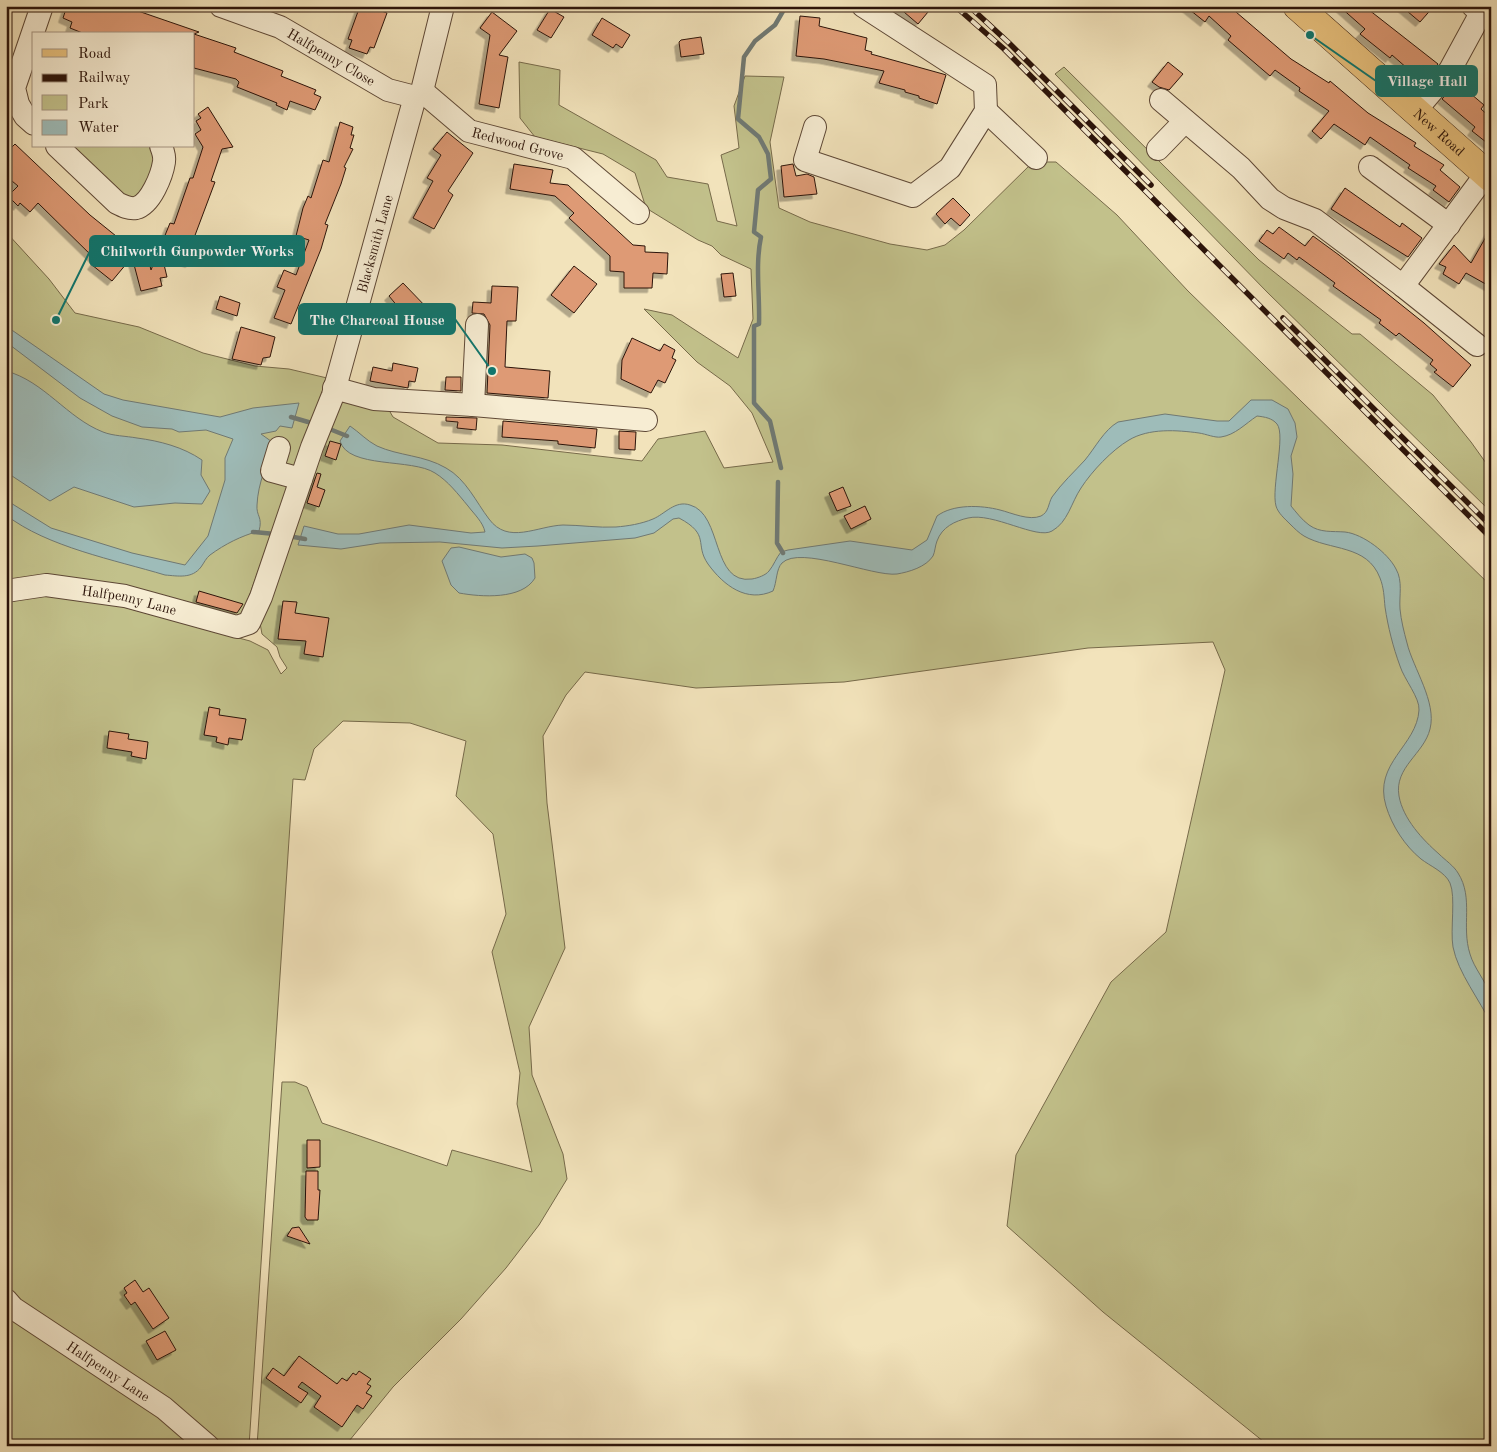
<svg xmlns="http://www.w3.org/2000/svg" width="1497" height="1452" font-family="'Old Standard TT',serif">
	<defs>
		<filter id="shadow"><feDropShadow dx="-4.5" dy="4.5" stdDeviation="0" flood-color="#0004"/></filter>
	</defs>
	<rect width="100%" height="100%" fill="#f2e3bb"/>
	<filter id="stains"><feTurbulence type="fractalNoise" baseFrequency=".004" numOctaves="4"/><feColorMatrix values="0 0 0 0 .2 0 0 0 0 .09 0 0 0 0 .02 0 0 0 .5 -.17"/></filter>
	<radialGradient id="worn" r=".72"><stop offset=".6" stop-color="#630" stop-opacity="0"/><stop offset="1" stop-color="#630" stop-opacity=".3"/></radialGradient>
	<path fill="#c2c18b" stroke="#776a4a" d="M519 62 560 70 559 105 656 160 667 177 708 184 717 221 737 226 721 155 739 148 734 106 745 76 784 77 770 142 779 208 810 222 890 244 927 250 945 245 964 230 1033 162H1056L1117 215 1188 291 1491 586V1446H1269L1103 1312 1007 1226 1016 1155 1111 982 1166 932 1225 670 1213 642 1088 648 844 682 696 688 585 672 566 695 543 736 547 803 565 948 529 1027 532 1075 563 1154 567 1179 539 1225 506 1268 461 1319 393 1387 345 1446H257L282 1082H295L307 1087 322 1123 447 1166 452 1150 532 1172 517 1104 520 1073 492 952 506 914 493 834 456 796 466 741 410 723 343 721 314 749 305 780 293 779 249 1446H6V604L40 592 75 594 250 641 268 650 281 674 287 668 280 657 277 647 262 634 260 623 337 396 386 405 393 417 438 443 502 445 642 461 658 439 705 431 724 468 773 462 752 413 730 386 697 362 644 309 672 315 738 358 753 319 751 269 721 255 712 246 698 240 646 208 635 173 603 154 535 137 520 118Z
		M1064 67 1259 260 1352 334H1360L1433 395 1471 442 1491 470V512L1267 292 1055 74Z
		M68 146H153L155 173 137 197 129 198 118 194Z
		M6 232 49 279 75 313 139 327 203 353 255 366 289 369 327 378 241 619 6 582Z"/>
	<path fill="#9ebcb9" stroke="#707973" d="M6 326 104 394 123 400 220 417 253 408 299 403 292 428 280 426 276 431 261 434 275 444C267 463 258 483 257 505 256 516 263 517 259 531 241 536 225 544 210 555 206 558 204 563 201 567 192 579 178 576 165 575 115 560 47 547 6 515V500L51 528 132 553 185 565 208 536 225 480V458L233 439 206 430 179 432 172 429 142 427 112 416 80 398 6 342Z
		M6 371C44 381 67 418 103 432 113 436 126 436 137 438 160 441 183 447 202 460L201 475 210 491 202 504 175 503 134 507 74 487 50 501 6 472Z
		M1251 400H1272L1288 409 1295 423 1297 437 1291 456 1293 474 1291 506C1296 512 1302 520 1309 525 1320 533 1332 531 1345 532 1363 534 1388 553 1396 569 1403 581 1399 596 1400 609 1401 620 1404 632 1407 643 1413 668 1437 702 1430 729 1424 754 1394 767 1399 796 1403 819 1423 840 1439 854 1445 860 1454 866 1458 873 1474 898 1461 926 1470 954 1474 968 1485 980 1490 994 1493 1003 1491 1015 1491 1024 1480 1000 1458 973 1453 947 1450 930 1456 897 1450 883 1445 872 1430 866 1421 859 1405 846 1392 826 1386 806 1373 763 1417 746 1419 710 1420 698 1404 679 1400 666 1393 647 1388 627 1385 607 1384 597 1384 588 1380 578 1367 544 1330 551 1304 536 1299 533 1294 528 1290 524 1285 519 1278 513 1276 506 1271 488 1286 435 1277 424 1272 418 1265 417 1257 416 1245 424 1235 435 1221 437 1215 438 1206 434 1199 433 1177 430 1149 428 1129 440 1112 450 1092 471 1081 488 1071 503 1068 522 1052 531 1037 540 993 512 968 518 955 521 942 527 937 541 935 546 935 552 933 556 926 567 909 572 897 574 873 577 800 545 782 563 776 569 777 582 773 591 747 603 724 586 708 564 694 544 711 535 679 518L673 519 654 533 635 538 538 546 502 548 440 542 380 543 341 549 298 545 304 526 338 534H359L409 525 471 533 485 532C483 522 474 514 468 506 458 494 448 481 435 473 412 458 348 469 340 441L350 426C359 432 367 441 377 446 399 456 424 455 446 468 466 479 476 502 489 519 508 545 537 526 563 525 580 525 598 528 616 527 628 526 641 524 653 519 665 514 675 500 690 505 723 514 711 585 752 579 758 578 766 575 769 571 774 565 776 558 781 552L788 550 850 541 912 550 927 540 937 516C953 504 981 505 1000 510 1012 513 1029 521 1041 516 1049 512 1048 504 1052 497 1062 483 1074 472 1085 460 1095 448 1104 430 1118 422L1165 414 1217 421H1229Z
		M459 547 501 557 525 554 532 558 534 563 535 578C522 600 481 597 459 593L451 585 442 561 451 548Z"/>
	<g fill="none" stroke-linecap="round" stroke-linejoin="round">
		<path stroke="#707973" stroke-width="4.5" d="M291 417 315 424
			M327 428 347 436
			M781 468 770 421 754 403V326L759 324C760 295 755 265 761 237L754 232 758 190 771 179 768 154 759 137 738 119 744 57 755 41 775 25 786 6
			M778 482 777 543 783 553
			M253 532 275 534
			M288 536 305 539"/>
	</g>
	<path fill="#de9a75" stroke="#2c140a" filter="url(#shadow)" d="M67 6H140L138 11 199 32 194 34 236 48 234 52 283 71 281 76 316 90 314 94 321 97 315 110 290 101 287 110 276 105 277 103 237 87 239 82 236 79 194 68V34H85L70 28 72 22 63 18Z
		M360 6H368L387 13 374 48 370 47 367 54 349 48 352 40 348 39Z
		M897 6H933L918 24Z
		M1185 6H1229L1291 59 1329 83 1330 81 1368 113 1416 143 1414 146 1444 165 1440 170 1460 187 1449 202 1433 190 1436 186 1408 168 1410 165 1370 137 1365 145 1334 124 1321 139 1312 131 1329 111 1299 91 1300 88 1275 70 1270 76 1228 40 1231 36 1209 16 1205 22Z
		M1339 6H1364L1438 64 1423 82 1392 55 1390 58 1360 34 1365 29Z
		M1401 6H1434L1420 22Z
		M550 9 564 17 551 38 537 30Z
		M492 12 517 31 499 55 508 57 499 108 479 104 490 35 480 28Z
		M800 16 820 18 819 26 867 38 865 50 872 52 871 54 943 74 946 75 937 104 919 98V96L905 92V90L879 83 884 71 824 59 796 56Z
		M602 18 630 35 622 48 616 44 613 48 592 35Z
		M701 37 704 54 681 57 679 42 681 40Z
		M1168 62 1183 74 1169 90 1159 87 1152 82Z
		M1457 82 1484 105 1481 109 1490 117 1485 123 1491 127V146L1472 131 1475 127 1442 99Z
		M208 107 233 147 222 149 211 181 215 182 194 238 202 242 196 258 193 256 190 263 161 252 167 277 160 278 162 286 141 291 132 257 112 281 92 265 96 260 38 203 30 212 20 203 18 206 8 196 18 186 6 176V153L15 144 90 215 116 236 98 258 145 246 151 270 170 223 174 224 190 178H193L203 147 195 134 201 130 196 121 201 118 198 114Z
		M340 122 353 127 351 135H354L350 148 353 149 344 167 346 168 341 184 325 224 328 225 321 249 291 324 274 318 285 290 277 287 284 270 296 275 309 240 296 236 303 208 308 196 311 198 323 160 329 162Z
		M447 132 473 153 448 191 453 195 434 229 413 218 433 181 427 178 441 155 433 149Z
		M514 164 553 170 550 183 568 185 633 245 645 246V252L668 253 667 274 653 273 652 288H624V272L610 271V256L569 218 574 213 555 196 510 189Z
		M793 164 796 176 807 174 814 177 817 194 784 197 781 166Z
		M1345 188 1400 227 1402 223 1422 238 1408 257 1331 209Z
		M953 198 970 215 960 226 951 218 945 224 936 214Z
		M1279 227 1305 246 1313 236 1339 255 1424 323 1471 365 1453 387 1434 372 1437 370 1430 364 1433 360 1399 333 1396 336 1379 323 1381 320 1333 286 1335 283 1324 275 1299 257 1297 260 1288 253 1284 259 1259 241 1267 230 1273 234Z
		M1491 228V287L1466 273 1459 284 1443 274 1446 267 1439 264 1454 245 1471 263Z
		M574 266 597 284 574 313 551 295Z
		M733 273 736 296 724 297 721 274Z
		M403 283 429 310 413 325 389 296Z
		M492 286 518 287 516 321H507L505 367 550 371 548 398 487 393 490 325 484 314 472 313 473 302 491 303Z
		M220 296 240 303 237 316 216 309Z
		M241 327 275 337 270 357 263 358 261 365 232 359Z
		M632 338 660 351 664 344 675 350 672 358 676 360 665 383 658 380 651 393 621 379 622 360Z
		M393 363 418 368 415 382 409 381 408 388 370 381 373 367 392 371Z
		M446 377H461V391L445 390Z
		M446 417 477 418 476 430 457 428 458 422 446 421Z
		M503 421 597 429 595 448 558 444V441L502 437Z
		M619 431 636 432 635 450 619 449Z
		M330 441 341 444 336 460 325 456Z
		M317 473 321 474 317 487 325 490 319 507 307 503Z
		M843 487 851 506 837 511 829 493Z
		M865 506 871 519 851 529 844 516Z
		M199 591 243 604 237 613 196 602Z
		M283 601 297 602 295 613 329 618 323 657 304 654 306 641 278 639Z
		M209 707 220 709 219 715 246 719 242 740 229 738 228 745 216 742 217 737 204 735Z
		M109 731 129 734 128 739 148 742 146 759 131 756 132 752 107 748Z
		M307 1140H320V1167L307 1168Z
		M306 1171H318V1190H320L318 1220H307L305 1217Z
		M299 1227 310 1244 287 1236 292 1228Z
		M135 1280 143 1292 149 1288 169 1318 153 1329 135 1302 131 1305 124 1295 127 1293 124 1288Z
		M165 1331 176 1350 157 1360 146 1341Z
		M299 1356 337 1384 342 1378 347 1381 353 1373 356 1375 359 1371 371 1379 367 1384 371 1386 366 1393 372 1396 363 1409 357 1405 342 1427 314 1407 321 1396 302 1382 298 1387 308 1393 301 1403 266 1378 273 1368 284 1376Z"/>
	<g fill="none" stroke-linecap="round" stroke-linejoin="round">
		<defs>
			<g id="minor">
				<path id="s1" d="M221 6 280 27 388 90 415 97"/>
				<path id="s2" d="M422 91 469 131 573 158 638 213"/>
				<path d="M1161 100 1241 168 1270 199 1284 208 1315 220 1403 286 1477 345"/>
				<path d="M1416 110 1450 70 1481 13 1473 6"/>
				<path d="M986 111 1036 158"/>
				<path d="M34 124 25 116 18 104 14 88 42 6"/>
				<path d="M815 127 805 160 913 196 950 168 986 111 985 85 863 6"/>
				<path d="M57 146 117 203C123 206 129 209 136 208 151 204 162 175 164 162 165 156 163 151 161 146"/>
				<path d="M1158 149 1185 121"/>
				<path d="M1370 167 1449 225"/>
				<path d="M1403 286 1486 174"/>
				<path d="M334 388 374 399 473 405 646 420"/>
				<path d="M473 405 477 325"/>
				<path d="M279 448 272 471 301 479"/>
				<path id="s3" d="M6 591 46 585 125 596 237 627 249 623 261 597 312 447 333 395 415 97 422 91 443 6"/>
				<path id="s4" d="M6 1300 13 1308 164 1408 208 1446"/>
			</g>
			<g id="major">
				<path id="s5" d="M1297 6 1491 178"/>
			</g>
		</defs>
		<use href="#minor" stroke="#5e4836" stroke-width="24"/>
		<use href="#major" stroke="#2c140a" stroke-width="29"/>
		<use href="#minor" stroke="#f7edd3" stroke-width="22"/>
		<use href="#major" stroke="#e9c27e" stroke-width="28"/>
		<defs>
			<path id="rail" d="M955 6 1004 49 1491 538
				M969 6 1009 43 1151 185
				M1283 318 1491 526"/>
		</defs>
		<use href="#rail" stroke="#2c140a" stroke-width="5.5"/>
		<use href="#rail" stroke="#f7edd3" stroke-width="4" stroke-dasharray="11" stroke-linecap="butt"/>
	</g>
	<g text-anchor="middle" stroke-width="4" stroke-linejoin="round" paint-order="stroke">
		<g font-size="14" fill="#2c140a" stroke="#f7edd3">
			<text dy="5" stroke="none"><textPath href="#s1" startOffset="122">Halfpenny Close</textPath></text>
			<text dy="5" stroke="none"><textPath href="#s5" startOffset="190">New Road</textPath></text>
			<text dy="5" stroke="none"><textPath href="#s2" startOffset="112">Redwood Grove</textPath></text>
			<text dy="5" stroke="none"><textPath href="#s3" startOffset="649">Blacksmith Lane</textPath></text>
			<text dy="5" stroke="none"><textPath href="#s3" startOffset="125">Halfpenny Lane</textPath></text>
			<text dy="5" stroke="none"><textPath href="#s4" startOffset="125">Halfpenny Lane</textPath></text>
		</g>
	</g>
	<path fill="none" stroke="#0f766e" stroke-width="2" d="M1310 35L1376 81M56 320L90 251M492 371L455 319"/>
	<g fill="#0f766e" stroke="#f7edd3" stroke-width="2">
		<circle cx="1310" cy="35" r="5"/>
		<circle cx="56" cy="320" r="5"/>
		<circle cx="492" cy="371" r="5"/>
	</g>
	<g fill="#0f766e" stroke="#0f766e" stroke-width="2">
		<rect x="1376" y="66" width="101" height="30" rx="5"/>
		<rect x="90" y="236" width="214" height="30" rx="5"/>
		<rect x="299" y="304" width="156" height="30" rx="5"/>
	</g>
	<g font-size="15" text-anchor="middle" font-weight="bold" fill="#fff">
		<text x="1427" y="86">Village Hall</text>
		<text x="197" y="256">Chilworth Gunpowder Works</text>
		<text x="377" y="325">The Charcoal House</text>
	</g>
	<rect width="1497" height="1452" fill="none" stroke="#f2e3bb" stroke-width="25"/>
	<rect x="8" y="8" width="1482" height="1437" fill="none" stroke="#2c140a" stroke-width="2.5"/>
	<rect x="12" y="12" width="1472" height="1427" fill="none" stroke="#2c140a"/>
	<rect x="32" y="32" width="162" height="115" fill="#f7edd3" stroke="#a69683"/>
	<rect x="42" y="49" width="25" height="8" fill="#e9c27e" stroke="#a69683"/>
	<text x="78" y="58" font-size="15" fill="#2c140a">Road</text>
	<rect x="42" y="74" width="25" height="8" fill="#2c140a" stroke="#a69683"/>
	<text x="78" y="82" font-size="15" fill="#2c140a">Railway</text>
	<rect x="42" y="95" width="25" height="15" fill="#c2c18b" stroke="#a69683"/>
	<text x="78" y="108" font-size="15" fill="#2c140a">Park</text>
	<rect x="42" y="120" width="25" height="15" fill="#9ebcb9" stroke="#a69683"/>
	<text x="78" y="132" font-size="15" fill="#2c140a">Water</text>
	<rect width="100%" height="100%" filter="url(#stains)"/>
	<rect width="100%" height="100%" fill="url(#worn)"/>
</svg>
